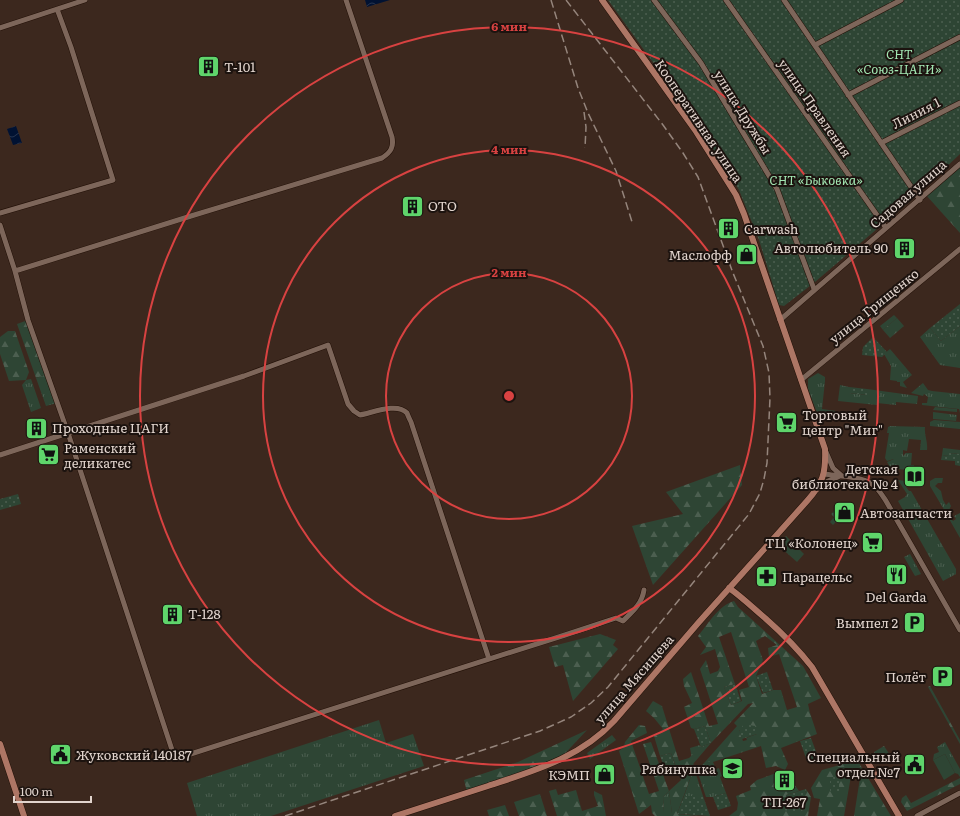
<svg xmlns="http://www.w3.org/2000/svg" width="960" height="816" font-family="Literata,serif">
	<defs>
		<pattern id="grass-tufts" width="24" height="20" patternUnits="userSpaceOnUse"><rect width="24" height="20" fill="#2e4534"/><path d="M3 7l-1-3M5 7V3M7 7l1-3M15 17l-1-3M17 17v-4M19 17l1-3" fill="none" stroke="#4c5f50"/></pattern>
		<pattern id="forest-firs" width="22" height="20" patternUnits="userSpaceOnUse"><rect width="22" height="20" fill="#2e4534"/><path d="M5 1l3.5 6h-7zM16 11l3.5 6h-7z" fill="#4c5f50"/></pattern>
		<pattern id="park-dots" width="8" height="8" patternUnits="userSpaceOnUse"><rect width="8" height="8" fill="#2e4534"/><path d="M2 2h.1M6 6h.1" fill="none" stroke="#4c5f50" stroke-width="1.8" stroke-linecap="round"/></pattern>
		<pattern id="water-waves" width="16" height="10" patternUnits="userSpaceOnUse"><rect width="16" height="10" fill="#011232"/><path d="M0 5q4-4 8 0t8 0" fill="none" stroke="#26344e"/></pattern>
	</defs>
	<rect width="100%" height="100%" fill="#3c281e"/>
	<path fill="url(#grass-tufts)" d="M894 315 897 318 883 330 880 326Z
		M960 326V368L940 365 920 337 930 328 941 341Z
		M890 349 912 375 903 382 907 388 900 386V382H897V381L890 380 891 366 884 354Z
		M818 373 825 377V381L822 409 836 411 835 414H829L828 416 819 418 808 389V379Z
		M47 374 57 403 46 406 36 378Z
		M31 379 41 408 31 412 22 385 26 380Z
		M923 383 928 390 932 391 960 394V413L959 409 922 405V403H927L928 397 924 394 923 396 911 393Z
		M840 385 849 387V393L866 395 867 389 918 396 917 404 896 402V405L877 403V405L838 401Z
		M935 407 957 409V412L933 410Z
		M933 412 957 415 956 421 933 419Z
		M934 420 960 422V429L930 426V422Z
		M890 426 925 427C924 435 928 441 927 450H920L921 440 909 439 907 451 903 450V456L906 453H912L911 465H914V473L907 472V470L898 469 897 474H894L887 462 894 459 887 461 885 458 889 433H887L888 427Z
		M943 448 960 450V454L950 453 949 456 942 455Z
		M935 478H943L942 483H938L935 486 941 491 943 500 946 505 949 502 951 506 949 510 946 513 930 486V481Z
		M840 480 859 482 861 485 859 488 847 486 831 485 834 482Z
		M898 480 906 481V487L909 491H911L956 569V574L943 581 898 501 905 497 907 494Z
		M838 507 848 509 833 525 830 522 834 517 831 514Z
		M960 513V538L948 517 949 516 953 521 956 519 954 516Z
		M786 536 804 554 797 562 779 546Z
		M910 554 921 574 915 576 904 557Z
		M379 720 386 743 413 734 424 766 271 816H197L187 783Z
		M612 735 616 740 590 759 587 753Z
		M945 742 960 769V777L958 774 955 773 945 754 933 760 934 754 939 752 937 747Z
		M711 743 693 764 690 748 700 745 701 747Z
		M705 762H713L716 769 719 768 722 776 720 777 726 793 713 797H706L697 770Z
		M694 768 703 796H684Z
		M669 791 672 813H664L663 797Z"/>
	<path fill="url(#forest-firs)" fill-rule="evenodd" d="M960 164V233L926 195Z
		M897 318 904 326 890 338 883 330Z
		M28 320 47 374 36 378 17 324Z
		M8 331H15L29 372 26 380 9 381 0 354V337Z
		M740 465 742 485 653 585 632 526 683 514 666 492Z
		M734 601 738 607 803 666 821 698 808 704 810 713 817 734 781 748 788 764 785 770 776 766 766 768 761 746 713 762H705L737 726 734 723 753 703 748 704 711 743 705 726 694 729 691 728 684 707 692 703 684 686 683 679 691 672 709 726 718 724 700 669 706 660 710 674 718 671 720 667 715 649 700 655 706 647 698 636C708 624 719 605 734 601ZM731 632 749 687 739 690 742 701 731 705 724 687 735 684 719 637ZM765 636 777 645 768 648 769 657 779 654 797 707 787 710 781 690H773L762 694 756 676 763 660 756 641ZM739 730 757 734 746 738 747 740 743 741Z
		M600 634 616 640 613 645 618 649 573 701 563 665 555 667 549 647Z
		M930 686 960 740V744L928 687Z
		M653 701 662 706 679 761 689 758 692 755 694 768 677 814 699 816H655L652 813 651 805 639 814 619 751 624 747 625 742 639 725 645 726 647 733 631 741 649 794 659 791 643 744 651 742 669 791 681 780 671 753 660 756 654 736 663 729 654 718 646 711ZM669 791 672 813 664 812 663 797Z
		M587 730 558 761 467 792 464 780 518 762Z
		M884 746 892 758 882 764 874 752Z
		M856 758 891 816H854L860 778 851 776 844 816H817L820 799 814 798 811 788 822 770 847 763Z
		M776 773 781 787 794 784 799 791 786 795 802 812 806 789 811 797 808 816H726H729L737 810 738 803 736 796 751 790 750 786 757 780Z
		M960 778V784L907 811 901 802 902 798 906 795 911 803Z
		M556 789 558 795 576 790 582 811 598 806 594 795V791L602 795 606 816H557L549 791Z
		M540 794 547 816H519L514 802Z
		M505 805 509 816H489L487 810Z"/>
	<path fill="url(#park-dots)" d="M608 0H960V154L919 193 815 282 784 306 779 305 759 240 739 190 696 122Z
		M960 304V326L941 341 930 328Z
		M873 337 887 352 882 357 862 355 863 347Z
		M849 387 867 389V395L849 393Z
		M949 453 960 454V466L955 465V461L941 460 942 455 949 456Z
		M18 494 21 504 0 510V499Z
		M767 672 773 690 763 693 756 676Z
		M735 684 741 701 731 705 724 687Z
		M744 724 755 726 757 734 742 739 739 731Z
		M705 726 711 743 701 747 694 729Z
		M811 738 818 757 807 761 800 741Z
		M671 753 677 771 667 774 660 756Z
		M830 777H839V791H830Z
		M806 789 802 813 784 810 786 795Z
		M726 793 731 806 718 810 713 797Z
		M684 796H703L710 816 677 814Z"/>
	<path fill="#2e4534" d="M945 754 955 773 944 780 933 760Z"/>
	<path fill="url(#water-waves)" d="M365 0H390L367 7Z
		M16 126 22 143 13 145 7 129Z"/>
	<g fill="none" stroke-linecap="round" stroke-linejoin="round">
		<defs>
			<path id="minor" d="M654 0 701 63 777 189 814 289
				M726 0 886 228
				M784 0 920 200
				M0 28 85 0
				M815 45 901 0
				M848 95 960 37
				M881 143 960 103
				M0 213 113 180 71 47 57 9
				M0 225 15 271 191 216 382 158C391 152 394 147 392 137L346 0
				M15 271 28 320 68 433 244 376 328 345 348 404 354 411 360 415C372 413 397 402 407 413 408 416 410 420 411 422L489 659
				M780 320 960 164
				M801 380 960 249
				M826 452 833 468 842 476
				M0 455 68 433 175 759 565 635 616 618 623 621C632 612 642 604 644 590
				M824 474C837 476 861 476 872 484 878 488 882 495 886 501L960 630
				M818 489 828 481 838 477
				M917 816 960 793"/>
			<path id="major" d="M729 588C742 597 753 608 765 618 782 633 798 649 812 667L899 816
				M0 744 24 816
				M395 816C426 806 457 796 488 786 533 771 580 758 614 721L699 622 807 501C823 483 826 473 825 449L744 214 736 195 695 130 602 0"/>
		</defs>
		<use href="#minor" stroke="#221007" stroke-width="6"/>
		<use href="#major" stroke="#221007" stroke-width="7"/>
		<use href="#minor" stroke="#7d665a" stroke-width="5"/>
		<use href="#major" stroke="#ad7665" stroke-width="6"/>
		<path stroke="#95857c" stroke-width="1.5" stroke-dasharray="8 4" stroke-linecap="butt" d="M551 0 578 88 588 113 616 171 633 225
			M584 112 586 127 585 148
			M285 816 540 731 571 717 591 703 608 687 749 514 760 493 764 479 767 463 770 398 769 373 763 346 733 273 698 177 683 153 663 125 566 0"/>
	</g>
	<g fill="none" stroke="#d84241" stroke-width="2">
		<circle cx="509" cy="396" r="123"/>
		<circle cx="509" cy="396" r="246"/>
		<circle cx="509" cy="396" r="369"/>
	</g>
	<defs>
		<symbol id="building-square" viewBox="-11 -11 22 22"><rect x="-9" y="-9" width="18" height="18" rx="4" fill="#5fd56b" stroke="#1c130f"/><path d="M-4-6H4V6H1V3H-1V6H-4ZM-2.5-4.3h1.7v1.8h-1.7ZM.8-4.3h1.7v1.8H.8ZM-2.5-1h1.7V.8h-1.7ZM.8-1h1.7V.8H.8Z" fill="#111"/></symbol>
		<symbol id="shop-square" viewBox="-11 -11 22 22"><rect x="-9" y="-9" width="18" height="18" rx="4" fill="#5fd56b" stroke="#1c130f"/><path d="M-5-2.5h2.3a2.7 3.5 0 0 1 5.4 0H5L5.5 6h-11ZM-1.5-2.5h3a1.5 2.3 0 0 0-3 0Z" fill="#111"/></symbol>
		<symbol id="supermarket-square" viewBox="-11 -11 22 22"><rect x="-9" y="-9" width="18" height="18" rx="4" fill="#5fd56b" stroke="#1c130f"/><path d="M-6-5.5h2.5l.6 2H6L4.5 2H-2.5L-4.4-4H-6ZM-1.5 3.2a1.3 1.3 0 1 0 .1 0ZM3 3.2a1.3 1.3 0 1 0 .1 0Z" fill="#111"/></symbol>
		<symbol id="library-square" viewBox="-11 -11 22 22"><rect x="-9" y="-9" width="18" height="18" rx="4" fill="#5fd56b" stroke="#1c130f"/><path d="M-6-4Q-3-5.5-.7-3.5V5Q-3 3-6 4ZM6-4Q3-5.5 .7-3.5V5Q3 3 6 4Z" fill="#111"/></symbol>
		<symbol id="restaurant-square" viewBox="-11 -11 22 22"><rect x="-9" y="-9" width="18" height="18" rx="4" fill="#5fd56b" stroke="#1c130f"/><path d="M-5-6h1v4h1v-4h1v4h1v-4h1v5L-1.5 .5V6h-2V.5L-5-1ZM5-6V6H3V1.5H1.5Q1.5-4 5-6Z" fill="#111"/></symbol>
		<symbol id="pharmacy-square" viewBox="-11 -11 22 22"><rect x="-9" y="-9" width="18" height="18" rx="4" fill="#5fd56b" stroke="#1c130f"/><path d="M-2-6h4v4h4v4h-4v4h-4v-4h-4v-4h4Z" fill="#111"/></symbol>
		<symbol id="parking-square" viewBox="-11 -11 22 22"><rect x="-9" y="-9" width="18" height="18" rx="4" fill="#5fd56b" stroke="#1c130f"/><path d="M-3.5-5.5H1a3.5 3.5 0 0 1 0 7H-1V5.5H-3.5ZM-1-3.4V-.6H.8a1.4 1.4 0 0 0 0-2.8Z" fill="#111"/></symbol>
		<symbol id="civic-square" viewBox="-11 -11 22 22"><rect x="-9" y="-9" width="18" height="18" rx="4" fill="#5fd56b" stroke="#1c130f"/><path d="M-.6-6.5H3V-4.5H.6V-3L4-1V1h2V6H-6V1h2V-1L-.6-3ZM-1.2 2.5V6h2.4V2.5Z" fill="#111"/></symbol>
		<symbol id="school-square" viewBox="-11 -11 22 22"><rect x="-9" y="-9" width="18" height="18" rx="4" fill="#5fd56b" stroke="#1c130f"/><path d="M0-5L7-2L0 1L-7-2ZM-4 1L0 2.5L4 1V4Q0 6-4 4Z" fill="#111"/></symbol>
	</defs>
	<g fill-rule="evenodd">
		<use href="#building-square" x="196" y="54" width="25" height="25"/>
		<use href="#building-square" x="400" y="194" width="25" height="25"/>
		<use href="#building-square" x="716" y="216" width="25" height="25"/>
		<use href="#building-square" x="892" y="236" width="25" height="25"/>
		<use href="#shop-square" x="734" y="242" width="25" height="25"/>
		<use href="#supermarket-square" x="774" y="410" width="25" height="25"/>
		<use href="#building-square" x="24" y="416" width="25" height="25"/>
		<use href="#supermarket-square" x="36" y="442" width="25" height="25"/>
		<use href="#library-square" x="902" y="464" width="25" height="25"/>
		<use href="#shop-square" x="832" y="500" width="25" height="25"/>
		<use href="#supermarket-square" x="860" y="530" width="25" height="25"/>
		<use href="#restaurant-square" x="884" y="562" width="25" height="25"/>
		<use href="#pharmacy-square" x="754" y="564" width="25" height="25"/>
		<use href="#building-square" x="160" y="602" width="25" height="25"/>
		<use href="#parking-square" x="902" y="610" width="25" height="25"/>
		<use href="#parking-square" x="930" y="664" width="25" height="25"/>
		<use href="#civic-square" x="48" y="742" width="25" height="25"/>
		<use href="#civic-square" x="902" y="752" width="25" height="25"/>
		<use href="#school-square" x="720" y="756" width="25" height="25"/>
		<use href="#shop-square" x="592" y="762" width="25" height="25"/>
		<use href="#building-square" x="772" y="768" width="25" height="25"/>
	</g>
	<g text-anchor="middle" stroke-width="4" stroke-linejoin="round" paint-order="stroke">
		<g font-size="13" font-style="italic" fill="#a2e6b2" stroke="#1c130f">
			<text x="899" y="59">СНТ<tspan x="899" dy="15">«Союз-ЦАГИ»</tspan></text>
			<text x="816" y="185">СНТ «Быковка»</text>
		</g>
		<g font-size="13" fill="#e1d4cd" stroke="#1c130f" text-anchor="start">
			<text x="224" y="72">Т-101</text>
			<text x="428" y="211">ОТО</text>
			<text x="744" y="234">Carwash</text>
			<text x="888" y="253" text-anchor="end">Автолюбитель 90</text>
			<text x="732" y="260" text-anchor="end">Маслофф</text>
			<text x="802" y="420">Торговый<tspan x="802" dy="15">центр "Миг"</tspan></text>
			<text x="52" y="433">Проходные ЦАГИ</text>
			<text x="64" y="453">Раменский<tspan x="64" dy="15">деликатес</tspan></text>
			<text x="898" y="474" text-anchor="end">Детская<tspan x="898" dy="15">библиотека № 4</tspan></text>
			<text x="860" y="518">Автозапчасти</text>
			<text x="858" y="548" text-anchor="end">ТЦ «Колонец»</text>
			<text x="782" y="582">Парацельс</text>
			<text x="896" y="602" text-anchor="middle">Del Garda</text>
			<text x="188" y="619">Т-128</text>
			<text x="898" y="628" text-anchor="end">Вымпел 2</text>
			<text x="926" y="682" text-anchor="end">Полёт</text>
			<text x="76" y="760">Жуковский 140187</text>
			<text x="900" y="762" text-anchor="end">Специальный<tspan x="900" dy="15">отдел №7</tspan></text>
			<text x="716" y="774" text-anchor="end">Рябинушка</text>
			<text x="590" y="780" text-anchor="end">КЭМП</text>
			<text x="784" y="807" text-anchor="middle">ТП-267</text>
		</g>
		<g font-size="13" fill="#e1d4cd" stroke="#1c130f">
			<text transform="translate(815 108) rotate(55)" y="5">улица Правления</text>
			<text transform="translate(743 112) rotate(58)" y="5">улица Дружбы</text>
			<text transform="translate(916 113) rotate(-27)" y="5">Линия 1</text>
			<text transform="translate(699 121) rotate(56)" y="5">Кооперативная улица</text>
			<text transform="translate(908 194) rotate(-41)" y="5">Садовая улица</text>
			<text transform="translate(874 306) rotate(-39)" y="5">улица Грищенко</text>
			<text transform="translate(634 679) rotate(-49)" y="5">улица Мясищева</text>
		</g>
	</g>
	<circle cx="509" cy="396" r="6" fill="#d84241" stroke="#1c130f" stroke-width="2"/>
	<g font-size="12" text-anchor="middle" font-weight="bold" fill="#d84241" stroke="#1c130f" stroke-width="4" stroke-linejoin="round" paint-order="stroke">
		<text x="509" y="31">6 мин</text>
		<text x="509" y="154">4 мин</text>
		<text x="509" y="277">2 мин</text>
	</g>
	<path d="M14 796v6h77v-6" fill="none" stroke="#e1d4cd" stroke-width="2"/>
	<text x="20" y="796" font-size="12" fill="#e1d4cd" stroke="#1c130f" stroke-width="3" paint-order="stroke">100 m</text>
</svg>
